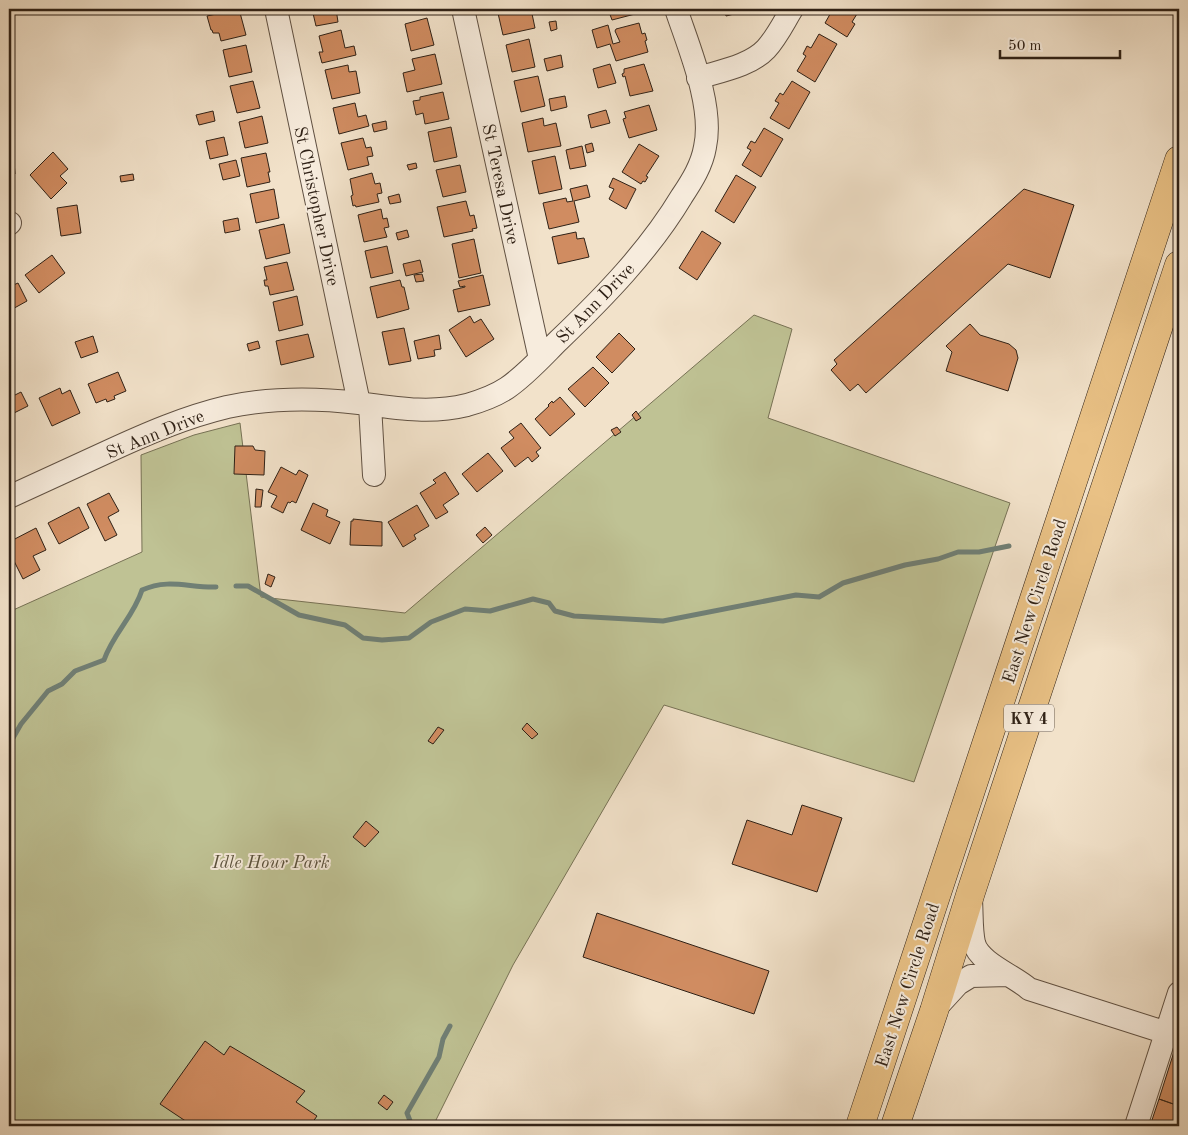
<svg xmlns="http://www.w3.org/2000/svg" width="1188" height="1135" font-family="'Old Standard TT',serif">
	<rect width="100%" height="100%" fill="#f2e2ca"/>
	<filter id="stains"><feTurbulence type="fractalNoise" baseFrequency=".004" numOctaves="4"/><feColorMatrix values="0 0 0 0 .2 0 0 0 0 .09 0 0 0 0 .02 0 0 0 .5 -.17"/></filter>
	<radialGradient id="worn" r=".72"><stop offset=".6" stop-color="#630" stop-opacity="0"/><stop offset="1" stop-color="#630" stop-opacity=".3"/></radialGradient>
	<path fill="#bfc294" stroke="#777255" d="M754 315 792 329 768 418 1010 503 914 782 664 705 513 965 433 1126H9V615L11 611 142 552 141 455 194 435 240 423 261 597 405 613Z"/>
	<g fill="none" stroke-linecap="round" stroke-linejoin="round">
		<path stroke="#707f75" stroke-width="5" d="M236 586H248L299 615 345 625 363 638 382 640 409 638 431 622 465 609 490 611 533 599 549 603 555 611 574 616 663 621 796 595 819 597 843 583 905 565 938 559 958 552H979L1009 546
			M9 745 21 724 48 691 62 684 75 671 104 660C113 634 134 616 142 590 169 578 189 588 216 587
			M9 757V759
			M412 1126 407 1113 439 1057 443 1039 450 1026"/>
	</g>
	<path fill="#d08c61" stroke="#2f2116" d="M239 9 246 35 221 41 219 33H213L212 30H211L207 16Z
		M312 9H336L338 22 316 26Z
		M401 9H425L402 14Z
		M497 9H531L535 28 503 35Z
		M608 9H633L635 14 612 20Z
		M724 9H754L726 16Z
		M833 9H860L852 22 855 24 847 37 825 23Z
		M427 18 434 45 411 51 405 24Z
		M556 21 557 29 551 31 549 22Z
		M639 23 642 34 645 33 647 40 645 41 648 52 616 61 610 44 597 48 592 30 608 25 613 44 620 42 615 31 616 29Z
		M341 30 345 48 354 46 356 55 322 63 319 52H323L319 36Z
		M819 34 837 44 815 82 797 71 806 56 803 54 807 46 811 48Z
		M529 39 535 67 512 72 506 45Z
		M246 45 252 72 229 77 223 50Z
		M435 54 442 84 407 92 403 73 415 70 412 59Z
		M561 55 563 67 547 71 544 59Z
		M610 64 616 83 598 88 593 69Z
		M644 64 653 91 630 96 625 76 623 77 622 74 624 73V69Z
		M348 65 349 72 356 71 360 93 332 99 325 70Z
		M538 76 545 106 521 112 514 81Z
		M253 81 260 108 237 113 230 86Z
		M792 81 810 92 789 129 770 118 779 103 775 101 780 93 783 95Z
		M443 92 449 119 425 124 423 113 416 115 413 101 420 100V97Z
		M565 96 567 107 551 111 549 99Z
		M355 103 358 117 366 115 369 126 339 134 333 108Z
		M649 105 657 130 629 138 623 119 626 118 624 112Z
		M606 110 610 123 591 128 588 115Z
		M213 111 215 121 199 125 196 115Z
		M262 116 268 143 245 148 239 122Z
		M543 118 544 126 556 123 561 146 528 152 522 123Z
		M386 121 387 129 374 132 372 124Z
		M451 127 457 157 434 162 428 132Z
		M764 128 783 139 761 177 742 165 751 150 747 148 751 141 755 143Z
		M12 137 15 174H9V138Z
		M224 137 228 155 210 159 206 141Z
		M363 138 366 148 371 147 373 156 367 157 369 165 348 170 341 143Z
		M592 143 594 151 587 153 585 145Z
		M639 144 659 156 646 176 648 177 645 182 643 181 641 184 622 172Z
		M582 146 586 166 570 169 566 150Z
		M53 152 68 169 60 176 67 183 51 199 30 175Z
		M266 153 270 172H268L270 182 247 187 241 158Z
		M555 156 562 189 539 194 532 161Z
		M236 160 240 176 223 180 219 164Z
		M416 163 417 168 409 170 407 165Z
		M460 165 466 192 443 197 436 170Z
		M372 173 375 184 380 183 382 193 377 194 379 202 356 207 355 205 353 206 351 196 353 195 350 179Z
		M133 174 134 180 121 182 120 176Z
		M736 175 756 187 734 223 715 211Z
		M613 178 636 189 626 209 609 199 614 189 609 187Z
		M587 185 590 197 574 201 579 222 549 229 543 203 566 198 567 202 573 201 570 189Z
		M274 189 279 218 256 223 250 194Z
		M1024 189 1074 205 1050 278 1008 264 866 393 858 384 850 391 831 370 837 364 834 360Z
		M399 194 401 202 390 204 388 197Z
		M466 201 470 216 474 215 477 228 472 229 473 231 444 237 437 207Z
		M77 205 81 233 61 236 57 208Z
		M381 209 383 219 387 218 389 227 384 228 387 237 364 242 358 215Z
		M238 218 240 230 225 233 223 221Z
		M284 224 290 253 266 259 259 230Z
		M407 230 409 237 398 240 396 233Z
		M702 231 721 243 697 280 679 268Z
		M576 232 577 239 584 238 589 257 558 264 552 237Z
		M474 239 481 273 459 278 452 244Z
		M387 246 393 273 371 278 365 251Z
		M52 255 65 273 39 293 25 275Z
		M420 260 423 272 406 276 403 264Z
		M287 262 294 290 270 295 268 286H265L264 280H267L264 267Z
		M422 274 424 281 416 282 414 275Z
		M483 275 490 305 458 312 453 290 465 287V286L460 287 458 281Z
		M400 280 402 287H404L409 309 377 318 370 287Z
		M18 283 27 301 9 311V287Z
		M297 296 303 325 279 331 273 302Z
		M470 316 474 323 481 319 494 339 466 357 449 330Z
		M970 324 980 335 1009 344 1016 350 1018 358 1008 391 946 371 952 352 946 346Z
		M404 328 411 361 389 365 382 332Z
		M619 333 635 349 612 373 596 357Z
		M308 334 314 357 281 365 276 341Z
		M439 335 441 349 434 350 435 356 418 359 414 341Z
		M93 336 98 352 81 358 75 342Z
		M258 341 260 348 249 351 247 344Z
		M593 367 609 383 585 407 568 389Z
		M118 372 126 391 114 396 115 399 107 402 106 399 96 403 88 384Z
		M60 388 62 394 70 390 80 413 52 426 39 398Z
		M21 392 28 406 12 414 9 407V398Z
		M560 397 575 414 550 436 535 419 549 406 548 405 552 401 553 403Z
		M636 411 641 418 636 421 632 415Z
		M521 423 541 448 536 452 539 456 532 462 528 457 515 467 501 448 514 438 509 432Z
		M617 427 621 432 615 436 611 430Z
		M235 446H253L255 450 265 451 264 475 234 474Z
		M488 453 503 471 477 492 462 474Z
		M281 467 296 475 299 470 308 475 296 503 292 501 290 503 288 502 283 513 271 507 277 496 268 492Z
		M445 472 459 494 443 505 448 512 436 519 420 493 436 483 433 480Z
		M256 489 263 490 261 507H255Z
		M109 493 119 511 108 517 117 535 105 541 87 504Z
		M313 503 328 510 326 516 340 522 330 544 301 530Z
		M417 505 429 526 414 535 416 539 403 547 388 522Z
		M79 507 89 528 59 544 48 523Z
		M353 519 382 522V546L350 545 351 521H353Z
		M485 527 492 535 483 543 476 535Z
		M36 528 46 550 33 556 40 570 23 579 9 551V542Z
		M268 574 275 577 271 587 265 584Z
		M527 723 538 734 532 739 522 729Z
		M438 727 444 730 433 744 428 741Z
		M802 805 842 818 817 892 732 864 747 820 792 835Z
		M366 821 379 832 365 847 353 837Z
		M597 913 769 971 754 1014 583 957Z
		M1179 1036V1106L1159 1099Z
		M205 1041 224 1055 230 1046 305 1091 296 1102 317 1116 310 1126H193L160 1104Z
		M384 1095 393 1102 387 1110 378 1103Z
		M1159 1099 1179 1106V1126H1150Z"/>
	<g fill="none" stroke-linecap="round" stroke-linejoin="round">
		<defs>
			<path id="minor" d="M276 9 359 403
				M463 9 540 359
				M698 78C720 71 750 66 766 49 777 37 784 22 792 9
				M9 224 10 223
				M370 405 374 475
				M9 497C42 482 74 467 107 452 146 434 185 417 227 407 269 398 316 398 359 403 396 408 430 414 467 405 481 401 495 396 507 388 526 375 542 357 558 341 604 297 649 251 682 196 692 181 702 165 705 147 714 106 689 48 676 9
				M971 900C972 914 971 929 974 943 979 963 1015 976 1029 989L1167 1033
				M936 1008 958 984 971 976 1008 975
				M1136 1126 1179 993"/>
			<path id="highway" d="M860 1126 1179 160
				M895 1126 934 1011 971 892 1179 265"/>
		</defs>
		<use href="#minor" stroke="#605143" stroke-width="24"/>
		<use href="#highway" stroke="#2f2116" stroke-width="29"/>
		<use href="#minor" stroke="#f7ecdd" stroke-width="22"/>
		<use href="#highway" stroke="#e9c185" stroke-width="28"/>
	</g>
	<g text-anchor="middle" stroke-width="4" stroke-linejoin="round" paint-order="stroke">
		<rect fill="#f7ecdd" stroke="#6b5e52" stroke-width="1" x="1004" y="704.5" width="50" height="27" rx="4"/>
		<g font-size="16" font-weight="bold" fill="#2f2116">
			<text x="1029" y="724">KY 4</text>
		</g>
		<g font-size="18" fill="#2f2116" stroke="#f7ecdd">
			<text transform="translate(501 184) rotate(78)" y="6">St Teresa Drive</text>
			<text transform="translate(317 206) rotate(78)" y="6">St Christopher Drive</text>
			<text transform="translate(595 303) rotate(-46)" y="6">St Ann Drive</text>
			<text transform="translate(155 434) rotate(-22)" y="6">St Ann Drive</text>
			<text transform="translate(1034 601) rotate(-72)" y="6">East New Circle Road</text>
			<text transform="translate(907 985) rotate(-72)" y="6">East New Circle Road</text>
		</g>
		<g font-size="18" font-style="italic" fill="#5a513c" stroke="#f7ecdd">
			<text x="271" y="868">Idle Hour Park</text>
		</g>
	</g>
	<rect width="1188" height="1135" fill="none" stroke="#f2e2ca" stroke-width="30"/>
	<rect x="10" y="10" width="1168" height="1115" fill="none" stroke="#2f2116" stroke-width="2.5"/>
	<rect x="15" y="15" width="1158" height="1105" fill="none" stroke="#2f2116"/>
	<path d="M1000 50v8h120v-8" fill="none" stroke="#2f2116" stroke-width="2.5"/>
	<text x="1008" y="50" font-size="15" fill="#2f2116" stroke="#f7ecdd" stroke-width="4" paint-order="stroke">50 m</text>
	<rect width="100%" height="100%" filter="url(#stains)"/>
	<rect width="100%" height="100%" fill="url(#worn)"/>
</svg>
